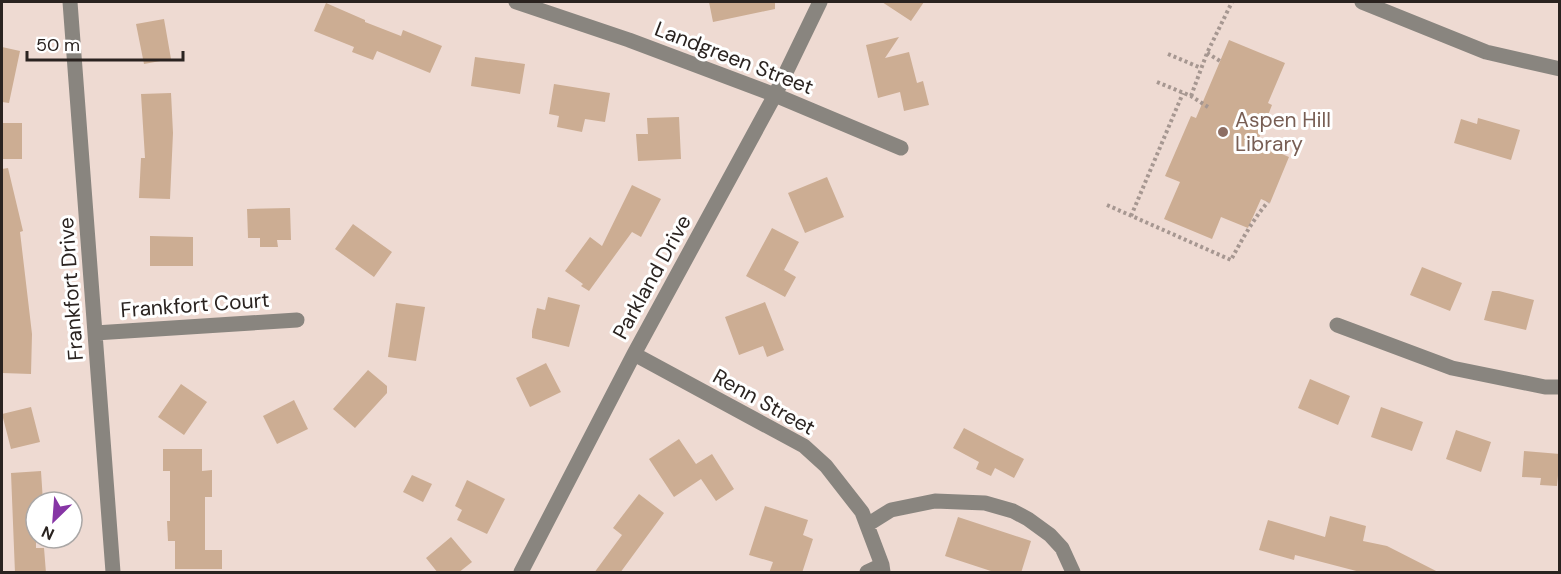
<svg xmlns="http://www.w3.org/2000/svg" width="1561" height="574" font-family="'DM Sans',sans-serif">
	<rect width="100%" height="100%" fill="#eedad2"/>
	<path fill="#ccad93" d="M709 2H775V9L713 22Z
		M882 2H924L911 21Z
		M326 3 365 20V22L401 36 403 30 442 46 430 73 377 51 373 60 352 52 354 47 314 31Z
		M164 19 171 59 144 64 136 24Z
		M899 37 885 58 909 52 917 83 923 81 929 105 904 111 900 92 878 98 866 45Z
		M1229 40 1285 63 1268 103 1272 105 1257 143 1289 157 1270 203 1261 199 1248 228 1221 217 1212 239 1164 219 1180 182 1165 176 1191 116 1196 118Z
		M2 47 20 51 9 103 2 102Z
		M475 57 525 64 520 94 471 86Z
		M554 84 610 93 605 122 585 119 582 132 557 127 559 116 549 114Z
		M171 93 173 133 170 199 139 198 141 158H145L141 94Z
		M679 117 681 159 638 161 636 134H648L647 118Z
		M1478 118 1520 130 1511 160 1454 143 1461 119 1477 124Z
		M2 123H22V159H2Z
		M8 168 23 231 20 232 32 334 31 374 2 373V169Z
		M827 177 844 217 805 233 788 193Z
		M632 185 661 199 641 237 632 232 589 291 581 286 583 284 565 271 590 237 602 246Z
		M290 208 291 240H277L278 247H260V238H248L247 209Z
		M353 224 392 252 374 277 335 249Z
		M772 228 799 242 784 270 796 277 785 297 746 276Z
		M150 236 193 237V266H150Z
		M1422 267 1462 283 1450 311 1410 295Z
		M1492 291H1499L1534 300 1526 330 1484 320Z
		M548 297 580 305 569 347 532 338V331L537 308 545 310Z
		M765 302 784 350 767 357 763 346 739 355 725 317Z
		M396 303 425 307 416 361 388 357Z
		M546 363 561 392 530 407 516 378Z
		M368 370 387 386V393L355 428 333 409Z
		M1310 379 1350 396 1338 425 1298 408Z
		M181 384 207 402 184 435 158 417Z
		M294 400 308 429 277 444 263 416Z
		M31 407 40 442 11 449 2 414Z
		M1381 407 1423 422 1412 451 1371 437Z
		M964 428 1024 459 1014 478 995 468 991 476 976 469 979 462 953 448Z
		M1456 430 1491 442 1481 472 1446 459Z
		M679 439 696 464 712 454 734 489 716 501 701 479 674 497 649 459Z
		M163 449H202V471L212 470V497H205V550H222V569H175V541H168L167 521H170V471H163Z
		M1524 451 1560 454 1557 486 1540 485 1541 478 1522 477Z
		M41 471 43 502H36V548H44L46 573H15L11 473Z
		M412 475 432 484 423 502 403 492Z
		M467 480 505 499 487 534 457 520 462 510 455 506Z
		M639 494 664 513 620 573H594L622 535 613 528Z
		M765 506 808 520 803 535 813 539 802 573H769L773 562 749 555Z
		M1330 516 1366 526 1363 541 1387 546 1440 573H1364L1295 555 1294 560 1259 550 1268 520 1325 537Z
		M958 517 1031 541 1021 573H997L945 556Z
		M451 537 472 562 458 573H438L426 558Z"/>
	<g fill="none" stroke-linecap="round" stroke-linejoin="round">
		<path stroke="#a69791" stroke-width="4" stroke-dasharray="3 3" stroke-linecap="butt" d="M1207 53 1220 61
			M1168 54 1201 68
			M1157 82 1191 96 1208 107
			M1191 96 1207 53 1232 2
			M1107 205 1231 260C1241 241 1254 218 1268 202
			M1131 216 1183 93"/>
		<path stroke="#89857f" stroke-width="15" d="M70 2 113 572
			M516 2 629 40 775 95 901 148
			M1362 2 1486 52 1560 69
			M1337 325 1452 368 1545 387H1560
			M95 333 297 320
			M634 354 804 446 826 466 862 512 882 565 883 572
			M867 525 891 510 935 501 985 503 1013 511 1028 519 1050 535 1062 548 1073 572
			M521 572 634 354 775 95 820 2
			M867 572 882 565"/>
	</g>
	<circle fill="#8d6e63" stroke="#fff" stroke-width="2" cx="1223" cy="132" r="6"/>
	<g text-anchor="middle" stroke-width="6" stroke-linejoin="round" paint-order="stroke">
		<g font-size="21" fill="#2a2320" stroke="#fff">
			<text transform="translate(734 58) rotate(21)" y="7">Landgreen Street</text>
			<text transform="translate(652 277) rotate(-61)" y="7">Parkland Drive</text>
			<text transform="translate(71 289) rotate(-94)" y="7">Frankfort Drive</text>
			<text transform="translate(195 305) rotate(-4)" y="7">Frankfort Court</text>
			<text transform="translate(764 402) rotate(29)" y="7">Renn Street</text>
		</g>
		<g font-size="21" fill="#785e54" stroke="#fff" text-anchor="start">
			<text x="1235" y="127">Aspen Hill<tspan x="1235" dy="24">Library</tspan></text>
		</g>
	</g>
	<rect width="1561" height="574" fill="none" stroke="#2a2320" stroke-width="6"/>
	<g transform="translate(54 520) rotate(205)"><circle r="28" fill="#ffffff" stroke="#aaa7a6" stroke-width="1.5"/>
	<path d="M0-4.5L10 22L0 15L-10 22Z" fill="#8635a5"/>
	<text y="-9" font-size="16" font-weight="bold" text-anchor="middle" fill="#2a2320">N</text>
	</g>
	<path d="M27 51v9h156v-9" fill="none" stroke="#2a2320" stroke-width="3"/>
	<text x="36" y="51" font-size="18" fill="#2a2320" stroke="#ffffff" stroke-width="4.5" paint-order="stroke">50 m</text>
</svg>
